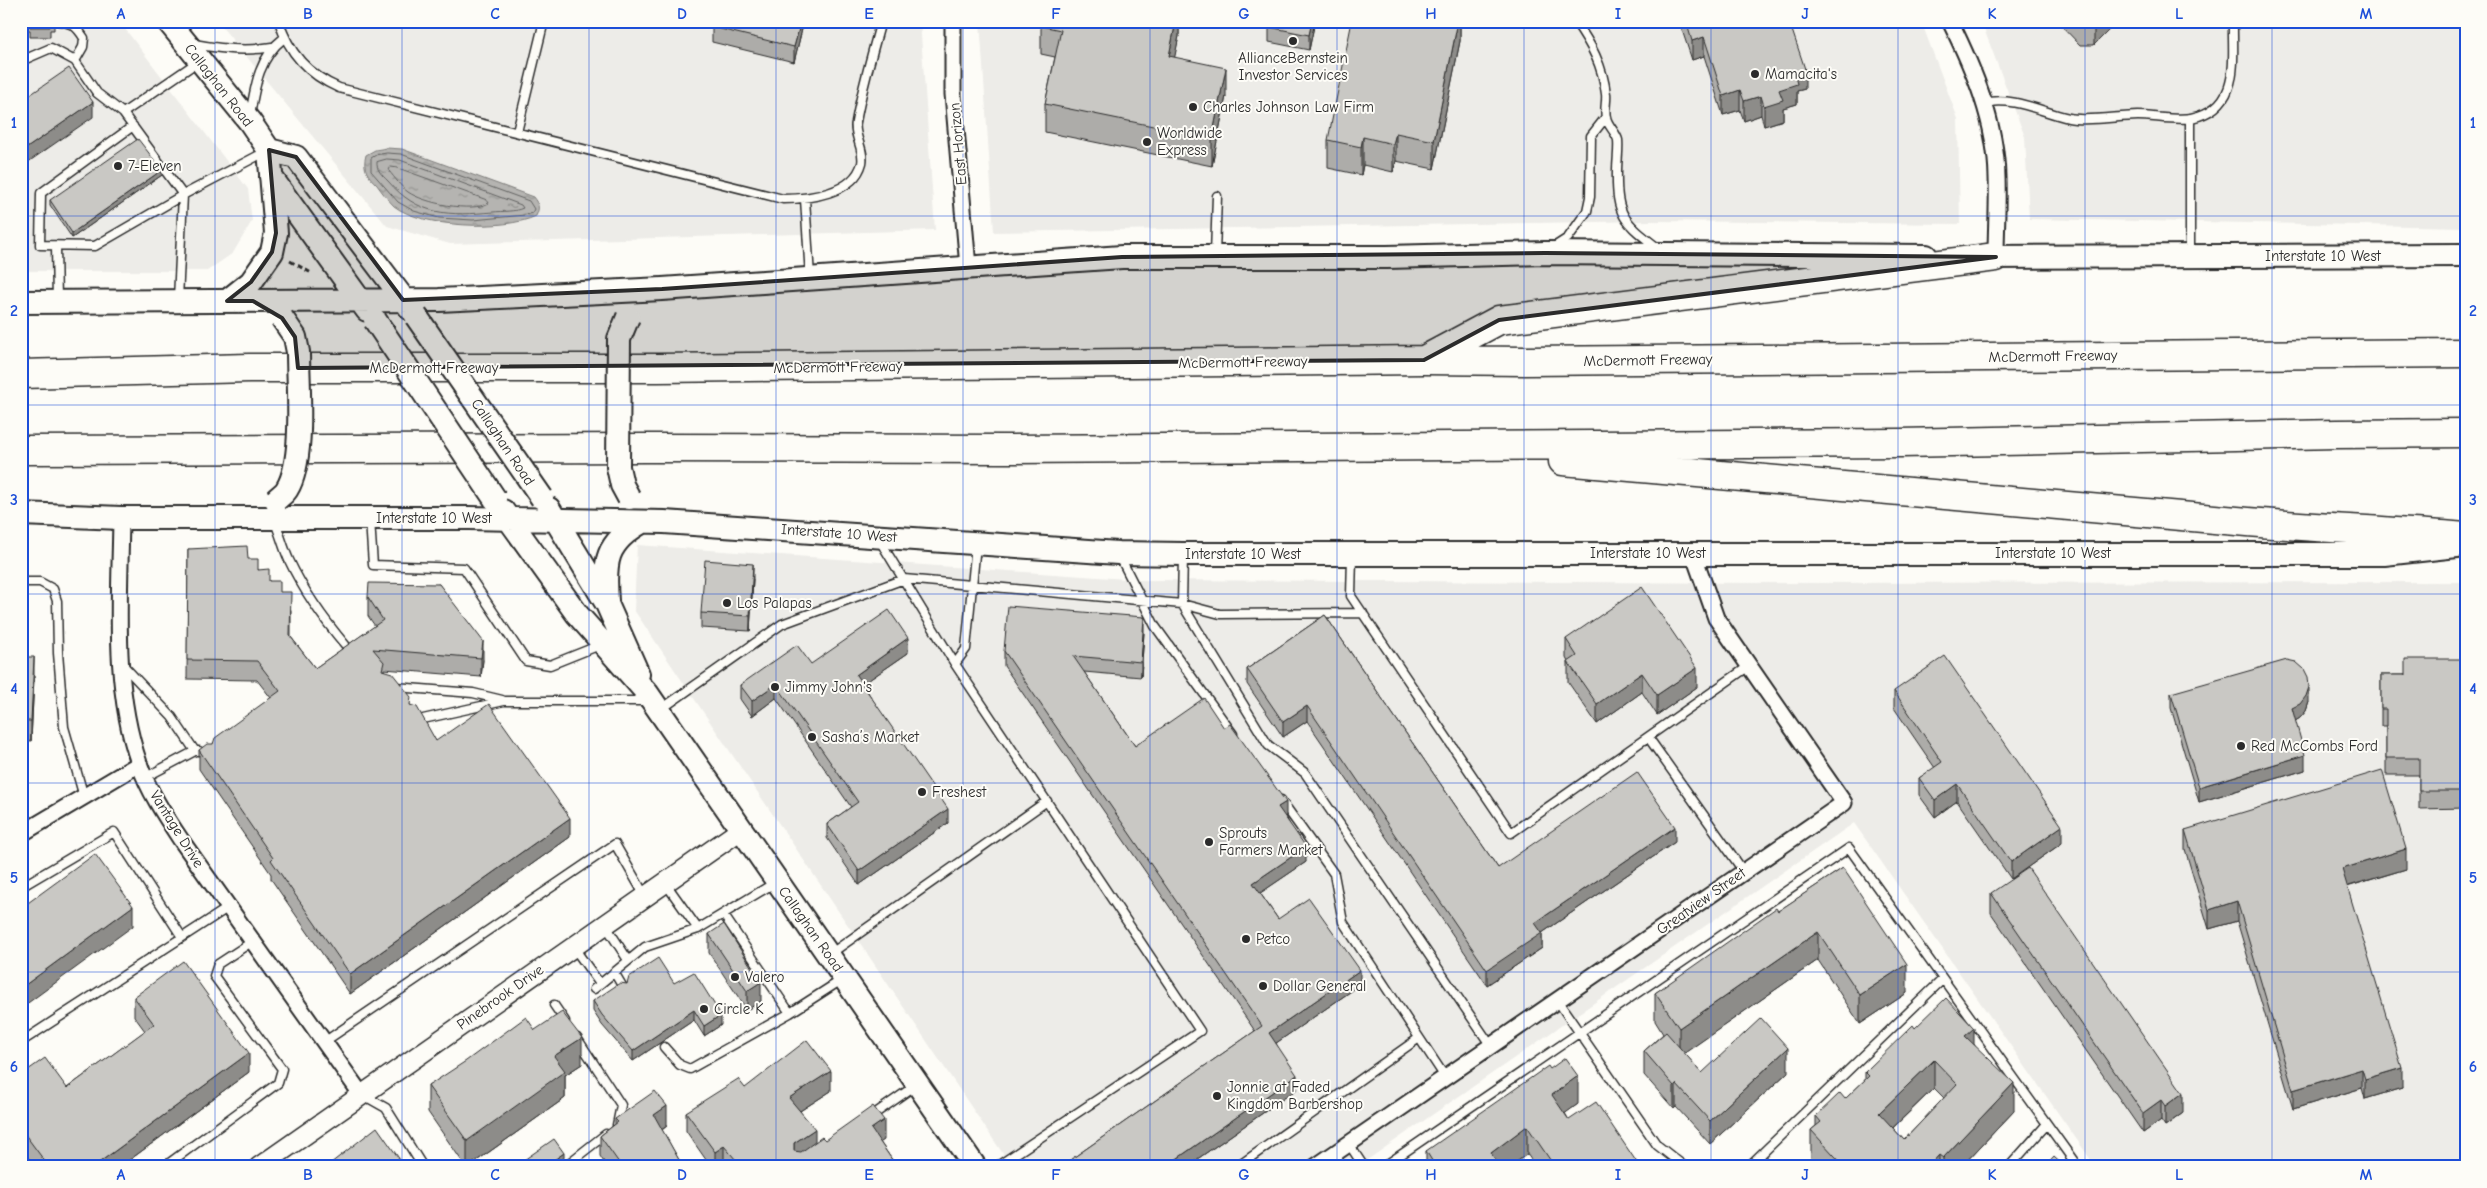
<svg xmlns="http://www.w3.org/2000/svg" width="2487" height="1188" font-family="'Comic Neue',sans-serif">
	<defs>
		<pattern id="water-ripples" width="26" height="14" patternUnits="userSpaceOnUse" patternTransform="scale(1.25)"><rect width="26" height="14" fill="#b5b4b1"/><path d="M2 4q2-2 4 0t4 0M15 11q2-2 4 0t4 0" fill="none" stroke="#939390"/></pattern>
	</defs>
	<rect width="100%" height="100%" fill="#fdfcf7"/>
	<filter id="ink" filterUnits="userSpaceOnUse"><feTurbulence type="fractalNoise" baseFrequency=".02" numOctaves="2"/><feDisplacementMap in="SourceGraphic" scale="10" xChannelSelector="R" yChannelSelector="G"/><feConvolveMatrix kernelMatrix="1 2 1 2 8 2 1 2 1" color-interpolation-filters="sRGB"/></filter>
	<g filter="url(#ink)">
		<path fill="#edece8" d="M21 21H119L248 189 252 221 233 253 207 271H21Z
			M217 21H920L935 230 450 244 387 226Z
			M980 21H1921L1958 119 1960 224 1651 221 994 232Z
			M1981 21H2466V227L2029 219 2025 137Z
			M637 545 1141 580 1771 583 2466 582V1167H2096L1854 823 1357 1167H1012L634 610Z"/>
		<path fill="url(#water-ripples)" stroke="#7e7d7b" d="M387 148 402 149 533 197C539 205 540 207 536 216 505 231 422 228 394 206 388 200 382 192 377 185 368 176 362 169 366 155L375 150Z"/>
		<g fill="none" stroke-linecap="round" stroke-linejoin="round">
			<path stroke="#626261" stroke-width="1" d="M387 153 401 154 529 201 534 209 532 213 525 215 473 220 439 218 414 211 398 202 371 171V158L376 155Z
				M387 159 400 160 521 205 523 208C515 212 502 211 493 212 449 216 418 216 388 181 382 175 376 170 377 162Z
				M391 167 398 168 487 200 489 203C471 213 424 203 408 192 401 187 395 178 389 171Z"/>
			<defs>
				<path id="service" d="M59 21C73 23 77 27 84 38L83 47 75 61
					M279 21C288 52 309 75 339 88L783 199C808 199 854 194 862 163 865 150 853 135 856 122 862 88 872 54 881 21
					M1575 21C1591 44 1603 66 1606 94 1607 101 1604 109 1606 117 1607 125 1616 132 1618 140 1619 150 1617 161 1617 171 1616 216 1624 222 1659 249
					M194 44C220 49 246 52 272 47
					M21 61 51 48 75 61 97 93 123 113 183 195 178 299
					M1984 103C2014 96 2041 112 2069 118 2086 122 2119 116 2138 116 2153 116 2177 121 2191 118 2242 107 2232 61 2233 21
					M123 113 199 61
					M250 116C255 86 259 57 284 38
					M133 126 41 193 40 245 95 246 183 195 267 151
					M517 132 544 21
					M805 199 810 277
					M56 246 57 301
					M1554 247 1568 238 1587 211 1590 197 1591 136 1606 117
					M1215 254 1217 196
					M2190 254V119
					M274 520C280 533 283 547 289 560 304 592 324 620 347 647
					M370 520 373 565 464 568 526 661 550 665 600 645
					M880 541 955 664 1200 1031 996 1167
					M1183 556 1182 604 1268 745 1305 773 1491 1046
					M1352 556 1351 596 1511 833 1749 666
					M1120 557 1155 626 1233 734
					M21 582H40L53 589 57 601 58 653 64 727 84 797
					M122 664 172 717 195 751
					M955 664 966 649 976 544
					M395 687 473 693 502 700
					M660 710 782 624 904 579 1182 604 1220 614 1363 613
					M414 721 504 701H648
					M1648 737 1744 872
					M146 777 195 751H199
					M1281 800 1334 874 1343 922 1445 1077
					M666 884 698 929
					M21 887 114 832 182 937
					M723 914 790 1013
					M606 926 628 960
					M574 948 600 984
					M830 954 1047 801
					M614 972 624 989
					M594 989 645 947 698 929 776 882
					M1557 1000 1657 1145 1685 1167
					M554 1005 565 1021
					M577 1038 621 1105 617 1125
					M21 1042 229 907
					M324 1042 615 844 645 896
					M664 1047 680 1065 690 1069 790 1013 843 979
					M363 1095 386 1108 423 1167
					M870 1117 916 1085
					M1349 1144 1364 1167
					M164 1167 278 1083 282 1069 214 976 218 964 253 941
					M564 1167 606 1134
					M1237 1167 1419 1038
					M1383 1167 1849 848 2078 1167
					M1748 1167 1943 979
					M2009 1167 2047 1124"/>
				<path id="minor" d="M953 21V94L968 267
					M1950 21C1974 70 1996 122 1997 177 1998 203 1996 230 1996 257
					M121 518C120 600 112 685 139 763 148 790 165 816 181 840L361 1094
					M21 834 139 764
					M1315 1167 1844 803 1716 618 1693 553"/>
				<path id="tertiary" d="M259 1167 742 829"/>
				<path id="secondary" d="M168 21 250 122 269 150 276 233 272 252 251 282 227 301
					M269 150 296 157 411 309
					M271 177 367 310
					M1978 257 2466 255
					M21 302 439 300 662 289 1122 257H1387L1545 253 1926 256
					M549 509 607 604 638 674
					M503 511 577 614 647 693 975 1167
					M21 514 121 518H469L664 522 1118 553 1183 554H2384L2466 545
					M607 601C604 562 605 543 642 522"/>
				<path id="motorway" d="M1426 359 1499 320 1996 257
					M21 374 249 368H658L1424 360 1525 361 2466 353
					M21 450 649 448 1006 449 1901 443 2336 434 2466 433
					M1563 461C1791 480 2019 503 2248 522 2320 528 2393 531 2466 537"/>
			</defs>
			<use href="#service" stroke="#2b2b2b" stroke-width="11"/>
			<use href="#minor" stroke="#2b2b2b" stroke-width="19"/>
			<use href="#tertiary" stroke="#2b2b2b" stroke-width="22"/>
			<use href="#secondary" stroke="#2b2b2b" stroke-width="26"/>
			<use href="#motorway" stroke="#2b2b2b" stroke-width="31"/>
			<path stroke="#2b2b2b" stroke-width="3" stroke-dasharray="5 4" stroke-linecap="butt" d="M290 261 313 274"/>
			<use href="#service" stroke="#fdfcf7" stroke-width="8"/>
			<use href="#minor" stroke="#fdfcf7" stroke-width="15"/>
			<use href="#tertiary" stroke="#fdfcf7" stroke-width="19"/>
			<use href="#secondary" stroke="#fdfcf7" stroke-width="22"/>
			<use href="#motorway" stroke="#fdfcf7" stroke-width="28"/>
			<defs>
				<path id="secondary-bridge" d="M416 316 542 498
					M628 317 619 339 618 467 622 485 629 498
					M375 320 495 499
					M276 500C280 496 285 493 287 489 305 460 298 387 298 352L295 337 282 318"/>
			</defs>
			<use href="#secondary-bridge" stroke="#2b2b2b" stroke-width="26" stroke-linecap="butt"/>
			<use href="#secondary-bridge" stroke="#fdfcf7" stroke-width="22"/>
		</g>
		<path fill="#adaca9" stroke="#2b2b2b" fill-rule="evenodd" d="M21 21H54V30H50V37H30V30H21Z
			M804 21 794 62 712 42V27Z
			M1179 21V36L1174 58 1226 96 1212 166 1045 132V104L1055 57 1041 54V26Z
			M1261 21H1315L1309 50 1269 42V27L1270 23Z
			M1460 21V41L1434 169 1396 161 1393 172 1363 165 1361 175 1328 168V140Z
			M1679 21H1789L1805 89 1797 91V104L1783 108V120L1764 126 1761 115 1744 121 1740 110 1723 115 1704 56 1692 60Z
			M2057 21H2118L2094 45H2080Z
			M162 175 72 238 50 205V200Z
			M188 549 248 559 280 592 291 611V637L315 668 375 626 368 616V597L439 584 483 660 481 677 384 669V670L411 706 436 741 570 837 350 994 271 879V874L199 769V750L213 744 271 698 257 680 187 679Z
			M753 579 750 631 701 628V613Z
			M1325 615 1498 868 1675 842 1542 933V948L1487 985 1307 721 1283 737 1247 684V669Z
			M1144 632 1141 677 1084 672 1135 746 1286 816 1306 862 1260 893 1278 919 1360 985 1276 1043 1297 1089 1186 1167H1060L1255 1031 1004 666V651Z
			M1566 639 1697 687 1657 715 1642 692 1597 724 1568 682V662L1566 658Z
			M908 653 863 684 948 823 859 885 827 838V824L851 807 776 698 752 716 740 699V685Z
			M21 657 34 677 31 741 21 740Z
			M2466 659V808L2419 809V775H2386V726H2381V675H2405Z
			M1894 691 2062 843 2011 879 1957 801 1935 817 1919 795V778L1935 768 1894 708Z
			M2171 693 2309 702 2306 711 2300 718 2295 721 2305 770 2199 802 2171 708Z
			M2185 830 2406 869 2347 887 2402 1088 2365 1099 2362 1088 2293 1109 2237 921 2209 929 2185 849Z
			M1843 868 1907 993 1860 1024 1818 960 1684 1053 1702 1073 1788 1072 1710 1144 1676 1107 1674 1109 1644 1075V1051L1663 1034 1655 1021V993Z
			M1991 893 2183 1113 2165 1126 2161 1120 2143 1133 1991 913Z
			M709 934 761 1001 747 1010 709 953Z
			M674 983 721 1025 704 1036 694 1020 633 1061 602 1025 593 1011V1001Z
			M134 997 249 1072 120 1167H35L21 1148V1075L67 1088 145 1031 134 1016Z
			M1915 1028 1974 1044 2014 1111 1961 1167H1819L1811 1158V1130L1816 1126V1116L1845 1099 1865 1080V1072ZM1934 1088 1944 1098 1904 1140 1893 1128Z
			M535 1030 582 1064 565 1075V1098L468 1167H466L428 1112V1086Z
			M745 1088 831 1091 800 1111 815 1142 825 1140H884L880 1142 897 1167H725L724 1166 723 1167H711L686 1131V1112Z
			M1578 1104 1565 1113 1569 1120 1640 1167H1536L1527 1154 1510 1167H1426V1151Z
			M615 1119 667 1126 662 1130 683 1167H607L600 1156V1136L615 1124Z"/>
		<path fill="#8d8c89" stroke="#2b2b2b" d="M801 21H804L794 62V47Z
			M1176 21H1179V36L1169 85V56Z
			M1312 21H1315L1309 50V35Z
			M1458 21H1460V41L1434 169V141Z
			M2094 21H2118L2094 45Z
			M1704 37V56L1692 60V41Z
			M1226 68V96L1212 166V138Z
			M1805 69V89L1797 91V104L1783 108V120L1764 126V106L1794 73Z
			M1740 90V110L1723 115V96Z
			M1761 96V115L1744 121V101Z
			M93 102V117L21 167V152Z
			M1396 133V161L1393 172V144Z
			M1363 137V165L1361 175V147Z
			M162 170V175L72 238V233Z
			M753 564V579L750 631V616Z
			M1144 617V632L1141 677V662Z
			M908 638V653L856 689V675Z
			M483 641V660L481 677V658Z
			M34 657V677L31 741V721Z
			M1697 668V687L1657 715V695Z
			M1642 673V692L1597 724V704Z
			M776 684V698L752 716V701Z
			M2309 687V702L2306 711 2300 718 2292 723V708Z
			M1307 706V721L1283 737V722Z
			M2305 755V770L2199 802V787Z
			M1957 784V801L1935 817V800Z
			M1286 802V816L1278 822V807Z
			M948 809V823L859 885V871Z
			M570 818V837L350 994V974Z
			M2062 826V843L2011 879V862Z
			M1675 827V842L1542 933V948L1487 985V970L1535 923Z
			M1306 847V862L1253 898V883Z
			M2406 849V869L2342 888V869Z
			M2237 901V921L2209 929V910Z
			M133 906V926L21 1008V988Z
			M1818 932V960L1679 1057V1028Z
			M1907 964V993L1860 1024V995Z
			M1360 970V985L1269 1048V1033Z
			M761 982V1001L747 1010V991Z
			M694 1010V1020L633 1061V1051Z
			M721 1015V1025L704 1036V1026Z
			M1974 1028V1056L1965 1036Z
			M582 1038V1064L565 1075V1098L468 1167H467V1141L554 1056Z
			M1788 1048V1072L1710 1144V1121Z
			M249 1053V1072L120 1167H93Z
			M1934 1060V1088L1879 1141V1113Z
			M2402 1068V1088L2365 1099V1079Z
			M2362 1069V1088L2293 1109V1090Z
			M831 1071V1091L789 1118V1098Z
			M1297 1075V1089L1186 1167H1165Z
			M1578 1076V1104L1552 1123V1095Z
			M2014 1083V1111L1961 1167H1943V1158Z
			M1676 1084V1107L1674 1109V1086Z
			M2183 1093V1113L2165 1126V1106Z
			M2161 1100V1120L2143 1133V1113Z
			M667 1106V1126L654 1135V1115Z
			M884 1120V1140L871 1149V1129Z
			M1527 1126V1154L1510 1167H1491V1153Z
			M815 1129V1148L794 1163V1143Z
			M724 1146V1166L723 1167H715V1152Z
			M564 1153V1158L551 1167H544Z
			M1939 1155V1167H1928Z"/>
		<path fill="#c9c8c4" stroke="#2b2b2b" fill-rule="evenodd" d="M30 21H50V27H30Z
			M714 21H801L794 47 712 27Z
			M1042 21H1176L1169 56 1226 68 1212 138 1045 104 1061 30 1041 26Z
			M1270 21H1312L1309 35 1269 27Z
			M1352 21H1458L1434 141 1396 133 1393 144 1363 137 1361 147 1328 140Z
			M1686 21H1789L1805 69 1794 73 1797 84 1779 90 1783 100 1764 106 1761 96 1744 101 1740 90 1723 96 1704 37 1692 41Z
			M69 68 93 102 21 152V101Z
			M138 139 162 170 72 233 50 200Z
			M247 546 248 559H258V570L269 569V581H280V592H291L290 636 315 668 383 620 368 597 369 583 439 584 483 641 481 658 373 649 384 662 382 670 392 673 411 697 410 705 417 707 436 741 489 704 570 818 350 974 271 860 273 858 199 750 207 744H213L215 738 280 691 257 661 187 660 188 549Z
			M705 560 753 564 750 616 701 613Z
			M1642 587 1697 668 1657 695 1642 673 1597 704 1568 662 1577 656 1566 639Z
			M1008 606 1144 617 1141 662 1073 656 1135 746 1204 698 1224 728 1230 724 1286 802 1278 807 1306 847 1253 883 1278 919 1309 898 1360 970 1269 1033 1297 1075 1165 1167H1060L1262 1026 1004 651Z
			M889 610 908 638 856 675 948 809 859 871 827 824 858 802 776 684 752 701 740 685 797 645 811 664Z
			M1325 615 1498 868 1637 772 1675 827 1535 923 1542 933 1487 970 1307 706 1283 722 1247 669Z
			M1945 656 2062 826 2011 862 1957 784 1935 800 1919 778 1942 762 1894 691Z
			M21 657H34L31 721H21Z
			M2405 659H2466V791H2419V758H2386V709H2381V675H2405Z
			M2287 660 2296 662 2304 669 2308 677 2309 687 2306 696 2300 704 2292 708 2305 755 2199 787 2171 693Z
			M2382 770 2406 849 2342 869 2402 1068 2365 1079 2362 1069 2293 1090 2237 901 2209 910 2185 830Z
			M95 854 133 906 21 988V908Z
			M1843 868 1907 964 1860 995 1818 932 1679 1028 1655 993 1776 908 1778 911Z
			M2028 868 2183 1093 2165 1106 2161 1100 2143 1113 1991 893Z
			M724 924 761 982 747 991 709 934Z
			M658 958 674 983 694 972 721 1015 704 1026 694 1010 633 1051 602 1015 593 1001 620 983 627 984 629 977Z
			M183 961 249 1053 93 1167H49L21 1129V1075L45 1058 67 1088 154 1024 134 997Z
			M1946 998 1974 1028 1965 1036 2014 1083 1943 1158 1939 1155 1928 1167H1845L1811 1130 1821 1122 1816 1116 1840 1093 1845 1099 1869 1076 1865 1072 1913 1025 1915 1028ZM1934 1060 1957 1084 1904 1140 1879 1113Z
			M562 1012 582 1038 554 1056 565 1071 467 1141 428 1086 466 1061 526 1017 535 1030Z
			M1761 1018 1788 1048 1710 1121 1676 1084 1674 1086 1644 1051 1666 1032 1702 1073Z
			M807 1040 831 1071 789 1098 815 1129 794 1143V1151L801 1152 822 1137 825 1140 873 1106 884 1120 871 1129 897 1167H742L724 1146 715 1152 686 1112 738 1079 745 1088Z
			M1565 1058 1578 1076 1552 1095 1569 1120 1596 1102 1640 1167H1555L1527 1126 1491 1153 1500 1167H1436L1426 1151 1548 1066 1550 1069Z
			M655 1091 667 1106 654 1115 683 1167H622L600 1136 618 1122 615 1119Z
			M377 1127 405 1167H326Z
			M554 1139 564 1153 544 1167H514Z
			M2054 1157 2065 1167H2045Z
			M1664 1164 1666 1167H1659Z"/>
	</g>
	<path fill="#2b2b2b" fill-opacity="0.2" stroke="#2b2b2b" stroke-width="4" stroke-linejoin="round" d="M269 150 296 157 403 300 662 289 1122 257 1545 253 1996 257 1499 320 1424 360 298 368 295 337 282 318 253 301H227L251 282 272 252 276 233Z"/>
	<path fill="none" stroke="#1d4ed8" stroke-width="1" stroke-opacity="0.55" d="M215 21V1167M402 21V1167M589 21V1167M776 21V1167M963 21V1167M1150 21V1167M1337 21V1167M1524 21V1167M1711 21V1167M1898 21V1167M2085 21V1167M2272 21V1167M21 216H2466M21 405H2466M21 594H2466M21 783H2466M21 972H2466"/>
	<g fill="#2b2b2b" stroke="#fdfcf7" stroke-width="2">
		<circle cx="1293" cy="41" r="5"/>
		<circle cx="1755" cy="74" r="5"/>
		<circle cx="1193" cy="107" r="5"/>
		<circle cx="1147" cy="142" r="5"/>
		<circle cx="118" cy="166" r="5"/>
		<circle cx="727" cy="603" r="5"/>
		<circle cx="775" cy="687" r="5"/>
		<circle cx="812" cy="737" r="5"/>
		<circle cx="2241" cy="746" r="5"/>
		<circle cx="922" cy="792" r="5"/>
		<circle cx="1209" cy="842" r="5"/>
		<circle cx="1246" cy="939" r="5"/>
		<circle cx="735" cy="977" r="5"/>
		<circle cx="1263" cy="986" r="5"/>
		<circle cx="704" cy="1009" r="5"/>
		<circle cx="1217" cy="1096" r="5"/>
	</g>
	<g text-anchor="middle" stroke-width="4" stroke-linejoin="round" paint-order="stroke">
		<g font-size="15" fill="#2b2b2b" stroke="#fdfcf7" text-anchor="start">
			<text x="1293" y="63" text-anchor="middle">AllianceBernstein<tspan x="1293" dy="17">Investor Services</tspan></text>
			<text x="1765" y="79">Mamacita's</text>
			<text x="1203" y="112">Charles Johnson Law Firm</text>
			<text x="1157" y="138">Worldwide<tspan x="1157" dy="17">Express</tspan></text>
			<text x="128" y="171">7-Eleven</text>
			<text x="737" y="608">Los Palapas</text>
			<text x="785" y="692">Jimmy John's</text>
			<text x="822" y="742">Sasha’s Market</text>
			<text x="2251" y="751">Red McCombs Ford</text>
			<text x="932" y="797">Freshest</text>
			<text x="1219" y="838">Sprouts<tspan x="1219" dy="17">Farmers Market</tspan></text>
			<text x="1256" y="944">Petco</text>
			<text x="745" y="982">Valero</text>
			<text x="1273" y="991">Dollar General</text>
			<text x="714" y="1014">Circle K</text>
			<text x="1227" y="1092">Jonnie at Faded<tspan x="1227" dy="17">Kingdom Barbershop</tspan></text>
		</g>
		<g font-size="15" fill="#2b2b2b" stroke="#fdfcf7">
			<text transform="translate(219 85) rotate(52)" y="5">Callaghan Road</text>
			<text transform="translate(958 144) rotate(-95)" y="5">East Horizon</text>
			<text x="2323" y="261">Interstate 10 West</text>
			<text transform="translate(2053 356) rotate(-1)" y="5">McDermott Freeway</text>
			<text transform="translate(1648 360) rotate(-1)" y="5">McDermott Freeway</text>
			<text transform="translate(1243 362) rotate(-1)" y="5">McDermott Freeway</text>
			<text transform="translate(838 367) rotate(-1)" y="5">McDermott Freeway</text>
			<text x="434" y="373">McDermott Freeway</text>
			<text transform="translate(503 442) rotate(56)" y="5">Callaghan Road</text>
			<text x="434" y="523">Interstate 10 West</text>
			<text transform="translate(839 533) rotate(4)" y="5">Interstate 10 West</text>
			<text x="1648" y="558">Interstate 10 West</text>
			<text x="2053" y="558">Interstate 10 West</text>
			<text x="1243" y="559">Interstate 10 West</text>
			<text transform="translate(177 829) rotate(58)" y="5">Vantage Drive</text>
			<text transform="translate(1701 901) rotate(-35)" y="5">Greatview Street</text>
			<text transform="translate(811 929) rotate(55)" y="5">Callaghan Road</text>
			<text transform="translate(500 997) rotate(-35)" y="5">Pinebrook Drive</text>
		</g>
	</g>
	<rect width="2487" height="1188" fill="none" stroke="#fdfcf7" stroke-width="55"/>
	<rect x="28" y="28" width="2432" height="1132" fill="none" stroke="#1d4ed8" stroke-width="2"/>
	<g font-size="16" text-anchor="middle" font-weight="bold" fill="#1d4ed8">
		<text x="121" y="19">A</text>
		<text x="308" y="19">B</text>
		<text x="495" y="19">C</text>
		<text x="682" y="19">D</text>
		<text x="869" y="19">E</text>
		<text x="1056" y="19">F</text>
		<text x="1244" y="19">G</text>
		<text x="1431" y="19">H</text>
		<text x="1618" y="19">I</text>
		<text x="1805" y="19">J</text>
		<text x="1992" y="19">K</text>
		<text x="2179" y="19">L</text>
		<text x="2366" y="19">M</text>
		<text x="14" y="128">1</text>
		<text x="2473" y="128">1</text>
		<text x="14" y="316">2</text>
		<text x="2473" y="316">2</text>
		<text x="14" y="505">3</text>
		<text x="2473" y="505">3</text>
		<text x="14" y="694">4</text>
		<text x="2473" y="694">4</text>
		<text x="14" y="883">5</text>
		<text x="2473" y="883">5</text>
		<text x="14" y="1072">6</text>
		<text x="2473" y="1072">6</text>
		<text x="121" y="1180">A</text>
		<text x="308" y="1180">B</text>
		<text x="495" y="1180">C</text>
		<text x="682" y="1180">D</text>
		<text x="869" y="1180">E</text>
		<text x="1056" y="1180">F</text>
		<text x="1244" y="1180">G</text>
		<text x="1431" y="1180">H</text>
		<text x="1618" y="1180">I</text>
		<text x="1805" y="1180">J</text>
		<text x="1992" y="1180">K</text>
		<text x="2179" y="1180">L</text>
		<text x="2366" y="1180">M</text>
	</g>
</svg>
